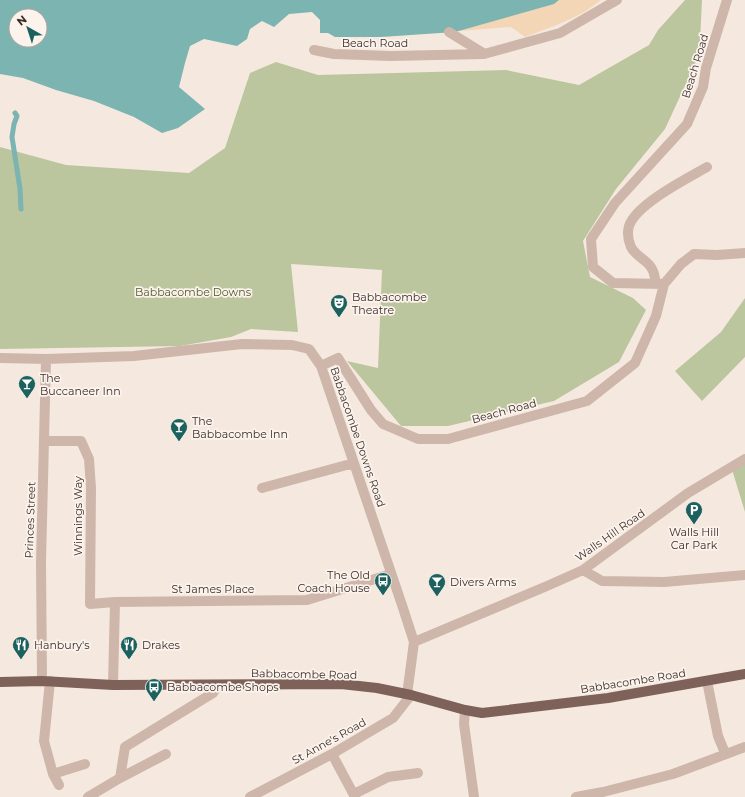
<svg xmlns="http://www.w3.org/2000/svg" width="745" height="797" font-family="Montserrat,sans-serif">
	<rect width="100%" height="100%" fill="#f5e9df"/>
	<path fill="#bcc69e" d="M685 0H702L700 42 695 64 665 129 616 189 583 241 590 277 633 298 646 310 619 362 554 401 448 426H401L347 361 378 368 382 270 291 264 298 332 251 329 231 337 180 346 0 349V147L66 165 189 173 225 148 250 73 276 62 318 75 506 70 579 85 649 45 658 30Z
		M745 298V357L702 401 675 371 721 332Z
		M745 454V512L730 463Z"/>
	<path fill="#f2d6b5" d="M406 0H601C580 18 551 27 525 37L511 27 381 37H335Z"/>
	<path fill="#7cb4b1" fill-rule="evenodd" d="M0 0H559L554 4 455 32 381 37H335L328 33H320V20L312 12 289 14 274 27 262 21 250 29 247 39 237 46 204 39 190 46 185 63 179 87 205 109 178 128 162 133 134 117 94 101 56 90 23 78 0 74ZM16 16H40V40H16Z"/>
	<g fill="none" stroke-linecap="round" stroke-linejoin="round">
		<path stroke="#7cb4b1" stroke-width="5" d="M15 113 17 116 14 124 12 137 20 189 21 209"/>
		<path stroke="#ceb7aa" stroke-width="10" d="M449 32 483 53
			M314 50 334 54 390 56 484 54 560 33 617 0
			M656 284C655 280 655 274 652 269 648 260 636 257 631 247 628 240 627 233 629 226 636 204 688 178 707 167
			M664 284 681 264 694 254 717 255 745 253
			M0 358 46 359 134 356 242 344 292 345 309 349 321 366 403 608 414 642 407 695
			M321 366 338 358 371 410 383 424 418 439H448L587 401 635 363 656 316 664 284 613 283 593 267 591 239 615 203 687 124 703 87 706 68 727 0
			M44 441H81L89 459 91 488 90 604 115 602
			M262 488 354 463
			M583 570 602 581 664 582 745 575
			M414 642 547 586 583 570 688 493 745 459
			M42 681 41 562 46 359
			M50 681 44 741 53 774 59 785
			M707 681 718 736 725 753
			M113 685 115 602 307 600 391 574
			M465 710 464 724 474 797
			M332 754 355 797
			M53 774 85 764
			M120 778 166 754
			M354 794 388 777 418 773
			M88 797 120 778 125 747 213 693 218 685
			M250 797 332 754 393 718 411 695
			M576 797 603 792 673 774 745 747"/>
		<path stroke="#7e625a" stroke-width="10" d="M0 682 42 681 113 685 341 684 377 688 411 695 465 710 482 713 608 698 745 674"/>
	</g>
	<defs>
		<symbol id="theatre-pin" viewBox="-11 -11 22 30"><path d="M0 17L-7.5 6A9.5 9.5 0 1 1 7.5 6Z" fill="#1c615e" stroke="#fcf3ed"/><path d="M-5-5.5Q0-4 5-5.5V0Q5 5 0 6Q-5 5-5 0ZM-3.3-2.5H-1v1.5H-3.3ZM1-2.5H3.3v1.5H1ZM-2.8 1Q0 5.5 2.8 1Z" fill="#fff"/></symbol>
		<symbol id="bar-pin" viewBox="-11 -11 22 30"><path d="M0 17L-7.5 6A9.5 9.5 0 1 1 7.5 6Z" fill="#1c615e" stroke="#fcf3ed"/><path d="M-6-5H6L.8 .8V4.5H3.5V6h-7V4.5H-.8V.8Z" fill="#fff"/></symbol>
		<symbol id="parking-pin" viewBox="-11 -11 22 30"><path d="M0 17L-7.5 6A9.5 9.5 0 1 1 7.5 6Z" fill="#1c615e" stroke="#fcf3ed"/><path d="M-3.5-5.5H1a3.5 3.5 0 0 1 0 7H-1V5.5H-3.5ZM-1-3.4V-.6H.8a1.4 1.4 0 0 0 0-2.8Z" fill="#fff"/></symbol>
		<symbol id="bus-pin" viewBox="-11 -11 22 30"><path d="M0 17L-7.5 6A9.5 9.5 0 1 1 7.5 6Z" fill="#1c615e" stroke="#fcf3ed"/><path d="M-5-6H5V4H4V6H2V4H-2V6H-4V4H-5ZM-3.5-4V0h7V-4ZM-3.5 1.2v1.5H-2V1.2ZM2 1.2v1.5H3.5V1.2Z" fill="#fff"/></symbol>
		<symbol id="restaurant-pin" viewBox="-11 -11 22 30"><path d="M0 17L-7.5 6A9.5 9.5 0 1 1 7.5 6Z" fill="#1c615e" stroke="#fcf3ed"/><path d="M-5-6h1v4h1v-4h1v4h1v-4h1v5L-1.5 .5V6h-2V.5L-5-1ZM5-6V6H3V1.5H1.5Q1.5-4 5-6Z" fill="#fff"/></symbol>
	</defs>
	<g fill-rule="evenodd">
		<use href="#theatre-pin" x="329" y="293" width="20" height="27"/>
		<use href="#bar-pin" x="17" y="374" width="20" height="27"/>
		<use href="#bar-pin" x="169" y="417" width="20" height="27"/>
		<use href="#parking-pin" x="684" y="500" width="20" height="27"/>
		<use href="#bus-pin" x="373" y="571" width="20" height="27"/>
		<use href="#bar-pin" x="427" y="572" width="20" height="27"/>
		<use href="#restaurant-pin" x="11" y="635" width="20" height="27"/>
		<use href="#restaurant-pin" x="119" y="635" width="20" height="27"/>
		<use href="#bus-pin" x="144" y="677" width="20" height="27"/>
	</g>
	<g text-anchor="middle" stroke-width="3.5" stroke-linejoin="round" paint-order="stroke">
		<g font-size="11" fill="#3b2e2a" stroke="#fcf3ed">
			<text x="375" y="47">Beach Road</text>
			<text transform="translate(695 66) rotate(-73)" y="4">Beach Road</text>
			<text transform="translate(504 411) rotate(-15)" y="4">Beach Road</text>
			<text transform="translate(358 437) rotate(71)" y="4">Babbacombe Downs Road</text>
			<text transform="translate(78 516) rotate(-90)" y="4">Winnings Way</text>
			<text transform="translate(30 520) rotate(-88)" y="4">Princes Street</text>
			<text transform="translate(610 535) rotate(-35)" y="4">Walls Hill Road</text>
			<text x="213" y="593">St James Place</text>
			<text transform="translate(304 674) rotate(1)" y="4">Babbacombe Road</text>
			<text transform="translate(633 681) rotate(-9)" y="4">Babbacombe Road</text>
			<text transform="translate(329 741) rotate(-29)" y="4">St Anne's Road</text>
		</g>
		<g font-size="11" fill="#4f5c2c" stroke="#fcf3ed">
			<text x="193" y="296">Babbacombe Downs</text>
		</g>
		<g font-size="11" fill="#3b2e2a" stroke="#fcf3ed" text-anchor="start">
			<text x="352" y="301">Babbacombe<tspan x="352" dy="13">Theatre</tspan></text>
			<text x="40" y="382">The<tspan x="40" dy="13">Buccaneer Inn</tspan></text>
			<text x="192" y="425">The<tspan x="192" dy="13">Babbacombe Inn</tspan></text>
			<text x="694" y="536" text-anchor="middle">Walls Hill<tspan x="694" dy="13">Car Park</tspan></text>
			<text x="370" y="579" text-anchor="end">The Old<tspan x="370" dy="13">Coach House</tspan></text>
			<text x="450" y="586">Divers Arms</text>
			<text x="34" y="649">Hanbury's</text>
			<text x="142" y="649">Drakes</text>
			<text x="167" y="691">Babbacombe Shops</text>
		</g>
	</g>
	<g transform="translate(28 28) rotate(321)"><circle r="19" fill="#fcf3ed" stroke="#afa49f"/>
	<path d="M0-3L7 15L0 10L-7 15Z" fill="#1c615e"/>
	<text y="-6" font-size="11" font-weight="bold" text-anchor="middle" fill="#3b2e2a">N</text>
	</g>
</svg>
